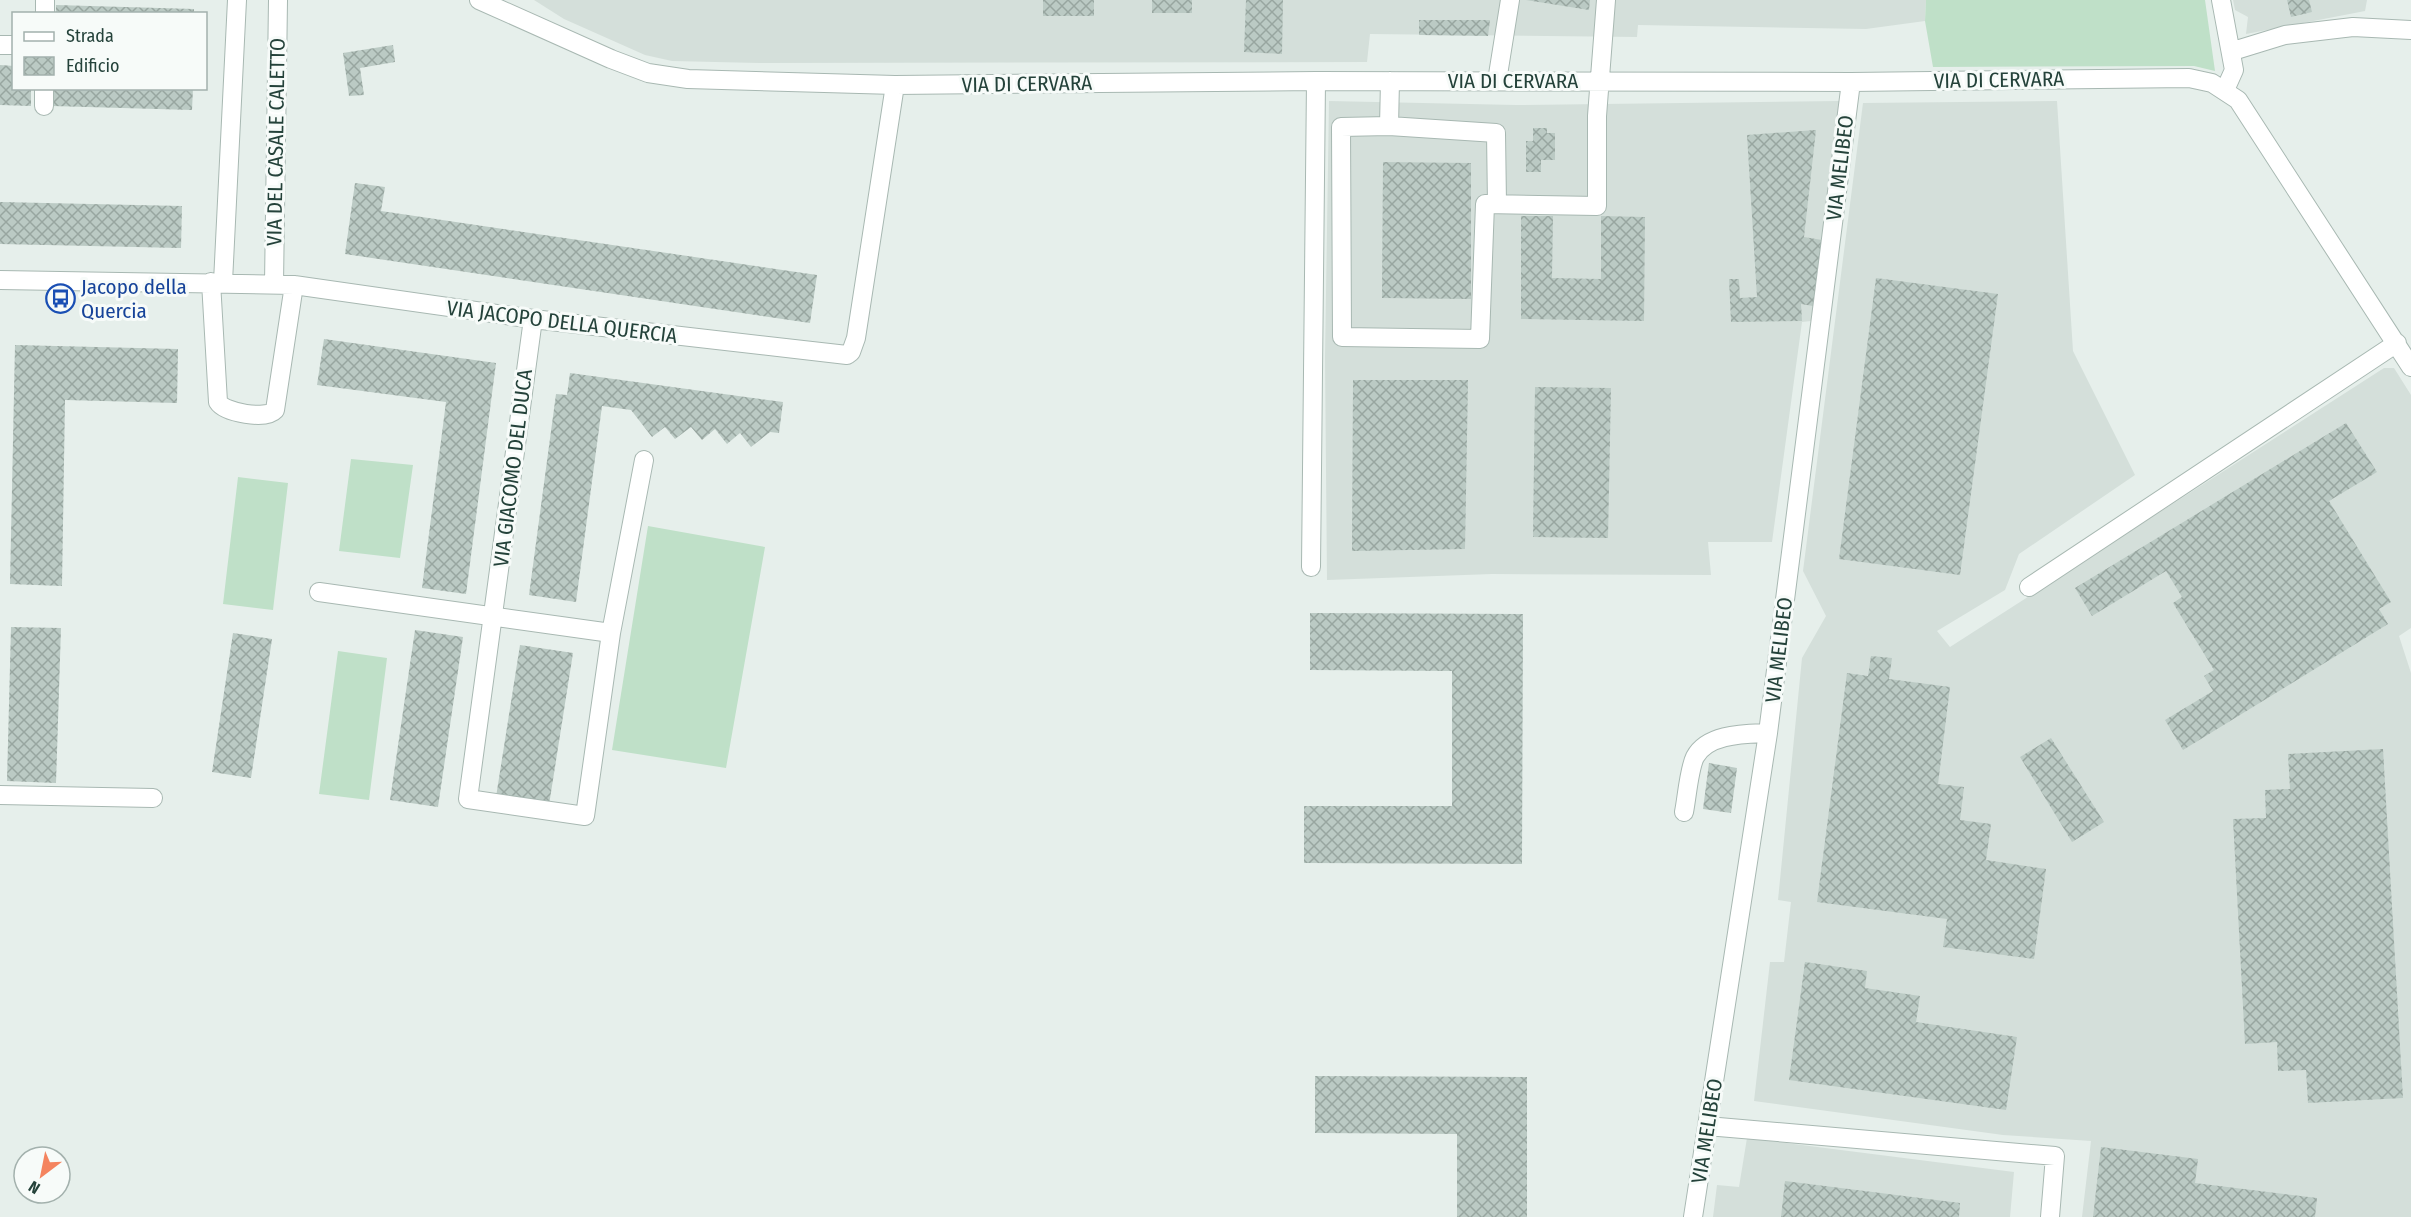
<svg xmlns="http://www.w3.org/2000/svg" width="2411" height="1217" font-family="'Fira Sans Condensed',sans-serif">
	<defs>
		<pattern id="building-cross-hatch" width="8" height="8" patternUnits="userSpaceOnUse" patternTransform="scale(1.5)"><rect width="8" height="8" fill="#bbcac4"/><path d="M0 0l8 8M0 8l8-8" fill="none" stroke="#98a6a0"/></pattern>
	</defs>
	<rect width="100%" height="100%" fill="#e6efeb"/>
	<path fill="#d4dfda" d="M534 0H1926L1925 21 1866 29 1638 25 1637 37 1370 34 1367 62 759 63 672 61 645 55 564 19Z
		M2233 0H2367L2365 11 2246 34 2248 17 2235 10Z
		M1329 101 1516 105 1840 101 1811 321 1802 322 1772 542H1708L1711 575 1492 574 1327 580 1325 357Z
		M2057 101 2073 351 2135 475 2019 554 2005 590 1937 631 1950 647 2384 368H2394L2411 395V628L2399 636 2411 673V1217H2082L2091 1141 2003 1135 1754 1101 1770 962H1784L1791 902 1778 900 1802 658 1826 616 1803 571 1863 103Z
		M1747 1138 2014 1172 2010 1217H1713L1717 1185 1739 1187Z"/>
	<path fill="#bfe0c8" d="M1926 0H2205L2215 71 2194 66 1933 67 1925 21Z
		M351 459 413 465 400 558 339 551Z
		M238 477 288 483 273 610 223 604Z
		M648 526 765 547 726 768 612 750Z
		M338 651 387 658 369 800 319 794Z"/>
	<path fill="url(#building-cross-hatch)" d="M1043 0H1094V16H1043Z
		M1152 0H1192V13H1152Z
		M1246 0H1283L1282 54 1244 52Z
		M1526 0H1590L1589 10Z
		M2287 0H2309L2312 12 2291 17Z
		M56 5 194 9V14H56Z
		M1419 20H1490L1488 36 1419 35Z
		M393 45 395 62 360 68 364 95 349 96 343 53Z
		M0 65 14 66V88H31V106L0 105Z
		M53 88H193L192 110 52 106Z
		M1533 128H1547V133H1555V160H1541V172H1526V141H1533Z
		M1816 130 1804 237 1822 240 1813 306 1801 304 1802 321 1731 322 1729 279H1739L1740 298 1757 297 1747 135Z
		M1383 162 1471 163V299L1382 298Z
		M355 183 385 187 381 211 817 275 810 323 345 254Z
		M0 202 182 206 181 248 0 244Z
		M1521 216H1553L1552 278 1601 279V216L1645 217 1644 321 1521 319Z
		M1876 278 1998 294 1960 575 1839 559Z
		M324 339 496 363 466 594 422 588 446 402 317 385Z
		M15 345 178 349 177 403 65 400 62 586 10 584Z
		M570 373 783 402 779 433 770 432 751 447 740 433 727 444 715 429 702 440 691 427 675 439 665 427 652 437 631 410 602 406 576 602 529 595 556 394 567 395Z
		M1353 380H1468L1465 549 1352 551Z
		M1535 387 1611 388 1608 538 1533 537Z
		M2346 423 2377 472 2329 501 2391 602 2379 609 2388 624 2183 750 2165 720 2213 691 2204 676 2214 670 2173 603 2182 597 2166 571 2092 616 2075 588Z
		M1310 613 1523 614 1522 864 1304 863V806H1452V671L1310 670Z
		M11 627 61 628 56 783 7 781Z
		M415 630 463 637 438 807 390 800Z
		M233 633 272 639 251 778 212 772Z
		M520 645 573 653 549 805 496 797Z
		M1871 656 1892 658 1889 679 1950 687 1938 784 1964 787 1960 820 1991 824 1986 860 2046 869 2034 959 1943 947 1947 919 1817 902 1847 673 1868 676Z
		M2051 738 2104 822 2072 842 2020 757Z
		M2383 749 2403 1098 2308 1103 2306 1070 2278 1071 2277 1042 2245 1044 2233 819 2266 818 2265 790 2290 789 2288 754Z
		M1709 763 1737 768 1731 813 1703 809Z
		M1805 962 1867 971 1865 988 1920 996 1916 1022 2017 1037 2006 1110 1789 1080Z
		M1315 1076 1527 1077V1217H1457V1134L1315 1133Z
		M2101 1147 2198 1159 2195 1183 2317 1198 2315 1217H2093Z
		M1785 1181 1960 1203 1959 1217H1781Z"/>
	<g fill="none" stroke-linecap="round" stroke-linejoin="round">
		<defs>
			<path id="minor" d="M479 0 611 59 648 73 688 79 895 85 1316 81 1851 82 2189 78 2212 83 2238 100 2411 367
				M2221 0 2234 70 2225 90
				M45 14V0
				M0 45H14
				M2233 51 2285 35 2353 27 2411 30
				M1390 81 1389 126 1341 127 1342 337 1480 339 1485 204 1597 206V116L1606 0
				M1497 81 1510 0
				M44 106V88
				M1389 126 1496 133 1497 204
				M0 280 294 285 533 319 847 355 851 352 856 338 895 85
				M211 282 218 402C225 413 266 420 275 410L294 285
				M223 282 237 0
				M274 284 278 0
				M533 319 468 799 585 816 611 633 644 460
				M1311 567 1316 81
				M2029 587 2397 343
				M319 592 611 633
				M0 795 153 798
				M1684 812C1687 797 1689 769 1695 757 1708 733 1746 734 1768 733
				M1707 1126 2055 1156 2050 1217
				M1693 1217 1768 733 1851 82"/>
		</defs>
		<use href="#minor" stroke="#a8b8b2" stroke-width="20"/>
		<use href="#minor" stroke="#fff" stroke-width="18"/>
	</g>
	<defs>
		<symbol id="bus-ring" viewBox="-11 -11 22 22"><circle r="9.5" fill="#f7fbf9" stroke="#1a4fb4" stroke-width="1.5"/><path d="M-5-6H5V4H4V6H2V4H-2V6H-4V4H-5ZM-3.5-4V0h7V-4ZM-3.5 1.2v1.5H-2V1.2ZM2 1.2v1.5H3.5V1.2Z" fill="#1a4fb4"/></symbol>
	</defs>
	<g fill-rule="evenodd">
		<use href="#bus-ring" x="44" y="282" width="33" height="33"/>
	</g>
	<g text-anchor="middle" stroke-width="6" stroke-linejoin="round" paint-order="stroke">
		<g font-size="21" fill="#24423a" stroke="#f7fbf9">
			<text transform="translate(1999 80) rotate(-1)" y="7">VIA DI CERVARA</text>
			<text x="1513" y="88">VIA DI CERVARA</text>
			<text transform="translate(1027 84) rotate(-1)" y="7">VIA DI CERVARA</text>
			<text transform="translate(276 142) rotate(-89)" y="7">VIA DEL CASALE CALETTO</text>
			<text transform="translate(1840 168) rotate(-83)" y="7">VIA MELIBEO</text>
			<text transform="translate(562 322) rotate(7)" y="7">VIA JACOPO DELLA QUERCIA</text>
			<text transform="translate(513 468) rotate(-83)" y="7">VIA GIACOMO DEL DUCA</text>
			<text transform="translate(1779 650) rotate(-83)" y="7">VIA MELIBEO</text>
			<text transform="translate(1707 1131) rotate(-81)" y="7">VIA MELIBEO</text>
		</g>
		<g font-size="21" fill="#164399" stroke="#f7fbf9" text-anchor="start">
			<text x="81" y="294">Jacopo della<tspan x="81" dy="24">Quercia</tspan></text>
		</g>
	</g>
	<rect x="12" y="12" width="195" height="78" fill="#f7fbf9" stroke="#a3b1ad" stroke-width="1.5"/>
	<rect x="24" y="32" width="30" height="9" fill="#ffffff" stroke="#a3b1ad" stroke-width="1.5"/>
	<text x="66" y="42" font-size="18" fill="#24423a">Strada</text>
	<rect x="24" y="57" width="30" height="18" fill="url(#building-cross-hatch)" stroke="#a3b1ad" stroke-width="1.5"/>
	<text x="66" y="72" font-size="18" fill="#24423a">Edificio</text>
	<g transform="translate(42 1175) rotate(212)"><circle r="28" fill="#f7fbf9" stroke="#a3b1ad" stroke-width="1.5"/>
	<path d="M0-4.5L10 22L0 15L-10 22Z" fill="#f4845f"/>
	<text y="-9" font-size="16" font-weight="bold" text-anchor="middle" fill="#24423a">N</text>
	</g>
</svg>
